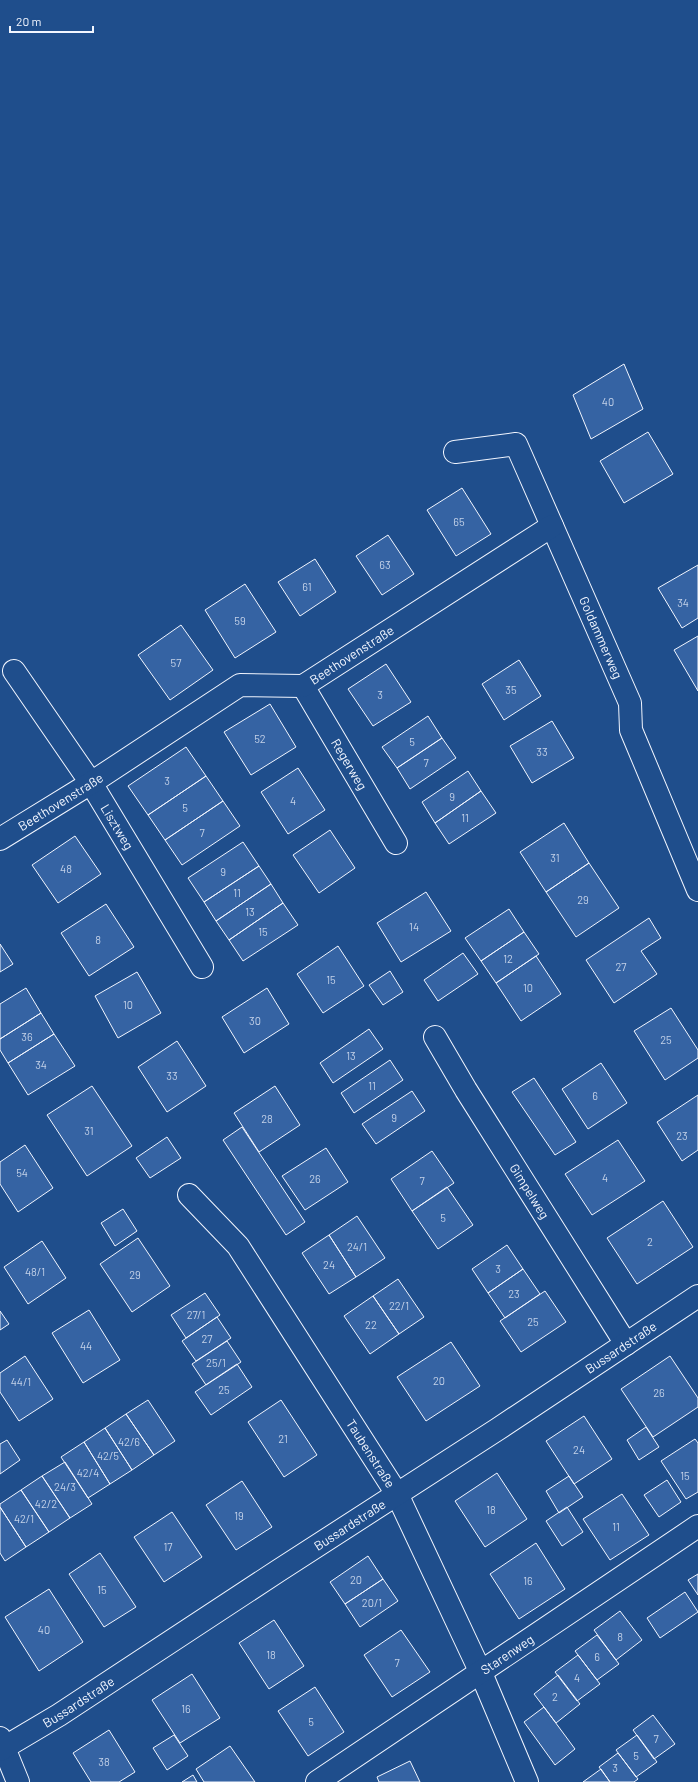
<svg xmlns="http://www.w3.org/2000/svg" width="698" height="1782" font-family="Barlow,sans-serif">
	<rect width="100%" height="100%" fill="#1f4e8c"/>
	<path fill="#3563a3" stroke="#f2f6ff" d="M624 364 643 409 591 439 573 395Z
		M648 432 673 474 624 503 600 461Z
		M462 488 491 534 456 556 427 510Z
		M388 535 414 574 382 595 356 556Z
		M315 559 336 592 300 616 278 582Z
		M698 565V618L682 628 658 588Z
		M245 584 276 632 235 658 205 610Z
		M181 625 213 670 170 700 138 655Z
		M698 636V691L674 650Z
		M519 660 541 696 504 720 482 684Z
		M386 664 411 702 373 726 348 689Z
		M270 704 296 747 251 775 224 732Z
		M428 716 442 738 397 768 382 747Z
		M552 721 574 758 532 783 510 746Z
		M442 738 456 758 410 789 397 768Z
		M186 747 206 776 148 815 128 786Z
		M298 768 325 810 288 834 261 792Z
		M468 771 481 791 435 823 422 802Z
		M206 776 223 801 165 840 148 815Z
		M481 791 496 813 449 844 435 823Z
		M223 801 240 826 182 865 165 840Z
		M564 823 589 863 546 892 520 852Z
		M330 830 355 868 319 893 293 855Z
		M75 836 101 874 58 903 32 865Z
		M243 842 259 866 204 902 188 878Z
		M589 863 619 908 576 937 546 892Z
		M259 866 271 884 216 921 204 902Z
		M271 884 283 903 229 940 216 921Z
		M426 892 451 931 401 962 377 923Z
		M283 903 298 925 243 961 229 940Z
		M106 904 134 947 89 976 61 933Z
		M509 909 524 932 481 961 465 938Z
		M649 918 661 938 641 951 657 974 614 1003 586 960Z
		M524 932 539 954 496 983 481 961Z
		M0 944 13 964 0 972Z
		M338 946 364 986 323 1013 297 974Z
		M463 953 478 974 438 1001 424 980Z
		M536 956 561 994 521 1021 496 983Z
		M390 971 403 992 383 1005 369 985Z
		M137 972 161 1013 118 1038 95 996Z
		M26 988 41 1013 0 1039V1004Z
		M267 988 289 1024 244 1053 222 1017Z
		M671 1008 698 1050V1058L665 1080 634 1031Z
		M41 1013 54 1034 8 1063 0 1050V1039Z
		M369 1029 383 1049 333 1083 320 1063Z
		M54 1034 75 1066 28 1095 8 1063Z
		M177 1041 206 1086 167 1112 138 1067Z
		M390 1060 403 1080 354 1113 341 1093Z
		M601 1063 627 1103 588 1129 562 1089Z
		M534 1078 576 1142 555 1155 512 1092Z
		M92 1086 132 1146 87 1176 47 1115Z
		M275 1086 300 1125 259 1152 234 1113Z
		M412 1091 425 1111 376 1144 362 1124Z
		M698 1095V1150L682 1161 657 1122Z
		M242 1127 305 1222 286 1235 223 1140Z
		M167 1137 181 1158 150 1178 136 1158Z
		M618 1140 645 1181 592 1215 565 1174Z
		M25 1145 53 1188 18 1212 0 1184V1162Z
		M326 1148 348 1182 305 1210 282 1176Z
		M432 1151 454 1183 412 1211 391 1179Z
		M447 1187 473 1225 438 1249 412 1211Z
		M663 1201 693 1247 637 1284 607 1238Z
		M123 1209 137 1231 115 1246 101 1223Z
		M357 1216 385 1258 356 1277 329 1235Z
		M329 1235 356 1277 329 1294 302 1253Z
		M138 1238 170 1286 132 1312 100 1264Z
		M42 1241 66 1278 28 1304 4 1267Z
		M507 1245 523 1269 488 1293 472 1269Z
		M523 1269 540 1294 505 1318 488 1293Z
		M398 1279 424 1317 399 1334 373 1296Z
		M545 1291 566 1322 521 1352 500 1321Z
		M205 1293 220 1315 186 1338 171 1315Z
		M373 1296 399 1334 370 1354 344 1316Z
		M89 1310 120 1360 83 1383 52 1333Z
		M0 1311 9 1324 0 1330Z
		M217 1317 231 1338 196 1361 182 1341Z
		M227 1341 241 1362 206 1385 192 1364Z
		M451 1342 480 1386 426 1421 397 1377Z
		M25 1356 53 1399 19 1421 0 1392V1373Z
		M670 1356 698 1398V1407L653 1437 621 1389Z
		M237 1364 252 1387 211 1415 195 1392Z
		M148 1400 175 1441 154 1455 126 1414Z
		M281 1400 317 1455 284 1477 248 1422Z
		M126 1414 154 1455 132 1470 105 1428Z
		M584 1416 612 1459 574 1484 546 1441Z
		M646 1427 659 1447 639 1460 627 1440Z
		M105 1428 132 1470 110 1484 84 1442Z
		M695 1439 698 1443V1492L686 1499 661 1461Z
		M7 1440 20 1460 0 1474V1444Z
		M84 1442 110 1484 88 1498 61 1457Z
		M65 1462 92 1504 70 1518 42 1476Z
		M497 1473 527 1519 485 1547 455 1501Z
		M42 1476 70 1518 49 1532 21 1490Z
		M569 1476 583 1497 559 1513 546 1491Z
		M667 1480 681 1502 659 1517 644 1495Z
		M242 1481 272 1527 236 1550 206 1505Z
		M21 1490 49 1532 26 1547 0 1507V1504Z
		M622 1494 649 1535 610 1560 583 1519Z
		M0 1507 26 1547 5 1561 0 1553Z
		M567 1507 583 1532 562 1546 546 1521Z
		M172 1512 202 1557 164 1582 134 1537Z
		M536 1543 565 1589 519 1619 490 1574Z
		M100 1553 136 1607 104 1627 69 1574Z
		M368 1556 383 1579 345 1604 330 1582Z
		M698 1574V1595L688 1580Z
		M383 1579 398 1601 360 1627 345 1604Z
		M49 1589 83 1642 39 1671 5 1617Z
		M685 1592 698 1612 660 1638 647 1618Z
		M620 1611 642 1640 616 1660 594 1630Z
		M274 1620 304 1666 269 1689 239 1643Z
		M401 1630 430 1672 392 1697 364 1655Z
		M597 1635 619 1664 597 1680 575 1651Z
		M578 1655 600 1684 577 1701 555 1672Z
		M192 1674 220 1718 180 1743 152 1700Z
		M558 1675 580 1704 556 1723 534 1694Z
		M315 1687 344 1732 308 1756 278 1711Z
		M544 1707 575 1749 555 1765 524 1722Z
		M653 1715 675 1744 654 1759 633 1730Z
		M109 1730 135 1772 119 1782H91L73 1753Z
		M174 1735 188 1756 167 1770 153 1748Z
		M637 1735 657 1762 636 1777 616 1750Z
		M230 1746 255 1782H204L196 1769Z
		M618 1753 638 1779 634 1782H610L599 1767Z
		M410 1761 420 1782H379L377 1777Z
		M601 1769 610 1782H583Z
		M193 1775 197 1782H182Z"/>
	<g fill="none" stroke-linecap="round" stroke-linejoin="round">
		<defs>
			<g id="minor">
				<path id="s1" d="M455 452 516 444 630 703 631 730 698 890"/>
				<path id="s2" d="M14 671 91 783 202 967"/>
				<path id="s3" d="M303 686 396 843"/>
				<path id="s4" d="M0 839 91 783 240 685 303 686 552 526"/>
				<path id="s5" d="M435 1037 466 1090 626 1344"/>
				<path id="s6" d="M189 1195 238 1246 397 1494 481 1673 527 1782"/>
				<path d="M0 1738 18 1782"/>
				<path id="s7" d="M0 1750 59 1715 278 1571 498 1429 698 1296"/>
				<path id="s8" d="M317 1782 698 1526"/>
			</g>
		</defs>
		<use href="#minor" stroke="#f2f6ff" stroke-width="24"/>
		<use href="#minor" stroke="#1f4e8c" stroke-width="22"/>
	</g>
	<g text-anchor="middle" stroke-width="3" stroke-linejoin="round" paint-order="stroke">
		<g font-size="11" fill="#c3d1e8">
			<text x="608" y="406">40</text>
			<text x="459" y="526">65</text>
			<text x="385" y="569">63</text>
			<text x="307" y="591">61</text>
			<text x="683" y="607">34</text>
			<text x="240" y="625">59</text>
			<text x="176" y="667">57</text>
			<text x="511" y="694">35</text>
			<text x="380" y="699">3</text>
			<text x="260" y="743">52</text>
			<text x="412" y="746">5</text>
			<text x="542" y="756">33</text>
			<text x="426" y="767">7</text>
			<text x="167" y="785">3</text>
			<text x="452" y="801">9</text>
			<text x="293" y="805">4</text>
			<text x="185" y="812">5</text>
			<text x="465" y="822">11</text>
			<text x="202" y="837">7</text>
			<text x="555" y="862">31</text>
			<text x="66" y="873">48</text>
			<text x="223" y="876">9</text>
			<text x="237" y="897">11</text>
			<text x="583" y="904">29</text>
			<text x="250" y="916">13</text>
			<text x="414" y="931">14</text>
			<text x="263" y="936">15</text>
			<text x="98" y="944">8</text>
			<text x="508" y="963">12</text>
			<text x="621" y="971">27</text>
			<text x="331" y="984">15</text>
			<text x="528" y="992">10</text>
			<text x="128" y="1009">10</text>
			<text x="255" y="1025">30</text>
			<text x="27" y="1041">36</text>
			<text x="666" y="1044">25</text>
			<text x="351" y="1060">13</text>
			<text x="41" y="1069">34</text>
			<text x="172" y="1080">33</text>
			<text x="372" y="1090">11</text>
			<text x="595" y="1100">6</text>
			<text x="394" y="1122">9</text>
			<text x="267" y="1123">28</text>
			<text x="89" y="1135">31</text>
			<text x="682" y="1140">23</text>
			<text x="22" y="1177">54</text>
			<text x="605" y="1182">4</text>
			<text x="315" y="1183">26</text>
			<text x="422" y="1185">7</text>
			<text x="443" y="1222">5</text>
			<text x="650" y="1246">2</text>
			<text x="357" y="1251">24/1</text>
			<text x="329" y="1269">24</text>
			<text x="498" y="1273">3</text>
			<text x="35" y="1276">48/1</text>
			<text x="135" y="1279">29</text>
			<text x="514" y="1298">23</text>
			<text x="399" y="1310">22/1</text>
			<text x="196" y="1319">27/1</text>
			<text x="533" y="1326">25</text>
			<text x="371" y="1329">22</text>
			<text x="207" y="1343">27</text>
			<text x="86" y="1350">44</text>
			<text x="216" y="1367">25/1</text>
			<text x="439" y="1385">20</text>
			<text x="21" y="1386">44/1</text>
			<text x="224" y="1394">25</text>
			<text x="659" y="1397">26</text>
			<text x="283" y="1443">21</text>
			<text x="129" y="1446">42/6</text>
			<text x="579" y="1454">24</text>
			<text x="108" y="1460">42/5</text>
			<text x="88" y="1477">42/4</text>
			<text x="685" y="1480">15</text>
			<text x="65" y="1491">24/3</text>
			<text x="46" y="1508">42/2</text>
			<text x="491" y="1514">18</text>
			<text x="239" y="1520">19</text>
			<text x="24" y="1523">42/1</text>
			<text x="616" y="1531">11</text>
			<text x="168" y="1551">17</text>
			<text x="356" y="1584">20</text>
			<text x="528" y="1585">16</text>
			<text x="102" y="1594">15</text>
			<text x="372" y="1607">20/1</text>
			<text x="44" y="1634">40</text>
			<text x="620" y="1641">8</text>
			<text x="271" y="1659">18</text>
			<text x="597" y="1661">6</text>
			<text x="397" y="1667">7</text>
			<text x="577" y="1682">4</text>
			<text x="555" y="1701">2</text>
			<text x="186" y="1713">16</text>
			<text x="311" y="1726">5</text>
			<text x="656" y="1743">7</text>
			<text x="636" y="1760">5</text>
			<text x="104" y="1766">38</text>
			<text x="615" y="1772">3</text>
		</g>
		<g font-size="13" fill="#f2f6ff" stroke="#1f4e8c">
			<text dy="5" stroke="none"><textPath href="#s1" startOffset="273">Goldammerweg</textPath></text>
			<text dy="5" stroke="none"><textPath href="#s4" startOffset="406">Beethovenstraße</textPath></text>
			<text dy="5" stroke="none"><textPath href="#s3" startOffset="91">Regerweg</textPath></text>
			<text dy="5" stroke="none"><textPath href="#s4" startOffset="71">Beethovenstraße</textPath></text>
			<text dy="5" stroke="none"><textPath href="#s2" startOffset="187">Lisztweg</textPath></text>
			<text dy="5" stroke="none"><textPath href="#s5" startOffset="181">Gimpelweg</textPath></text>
			<text dy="5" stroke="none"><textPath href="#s7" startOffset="740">Bussardstraße</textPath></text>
			<text dy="5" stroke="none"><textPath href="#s6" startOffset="317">Taubenstraße</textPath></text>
			<text dy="5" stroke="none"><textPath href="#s7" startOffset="416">Bussardstraße</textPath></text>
			<text dy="5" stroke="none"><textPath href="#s8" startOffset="229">Starenweg</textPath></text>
			<text dy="5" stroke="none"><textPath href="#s7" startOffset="92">Bussardstraße</textPath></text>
		</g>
	</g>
	<path d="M10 26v6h83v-6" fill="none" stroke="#f2f6ff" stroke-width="2"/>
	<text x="16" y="26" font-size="12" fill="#f2f6ff" stroke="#1f4e8c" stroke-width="3" paint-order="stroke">20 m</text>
</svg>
